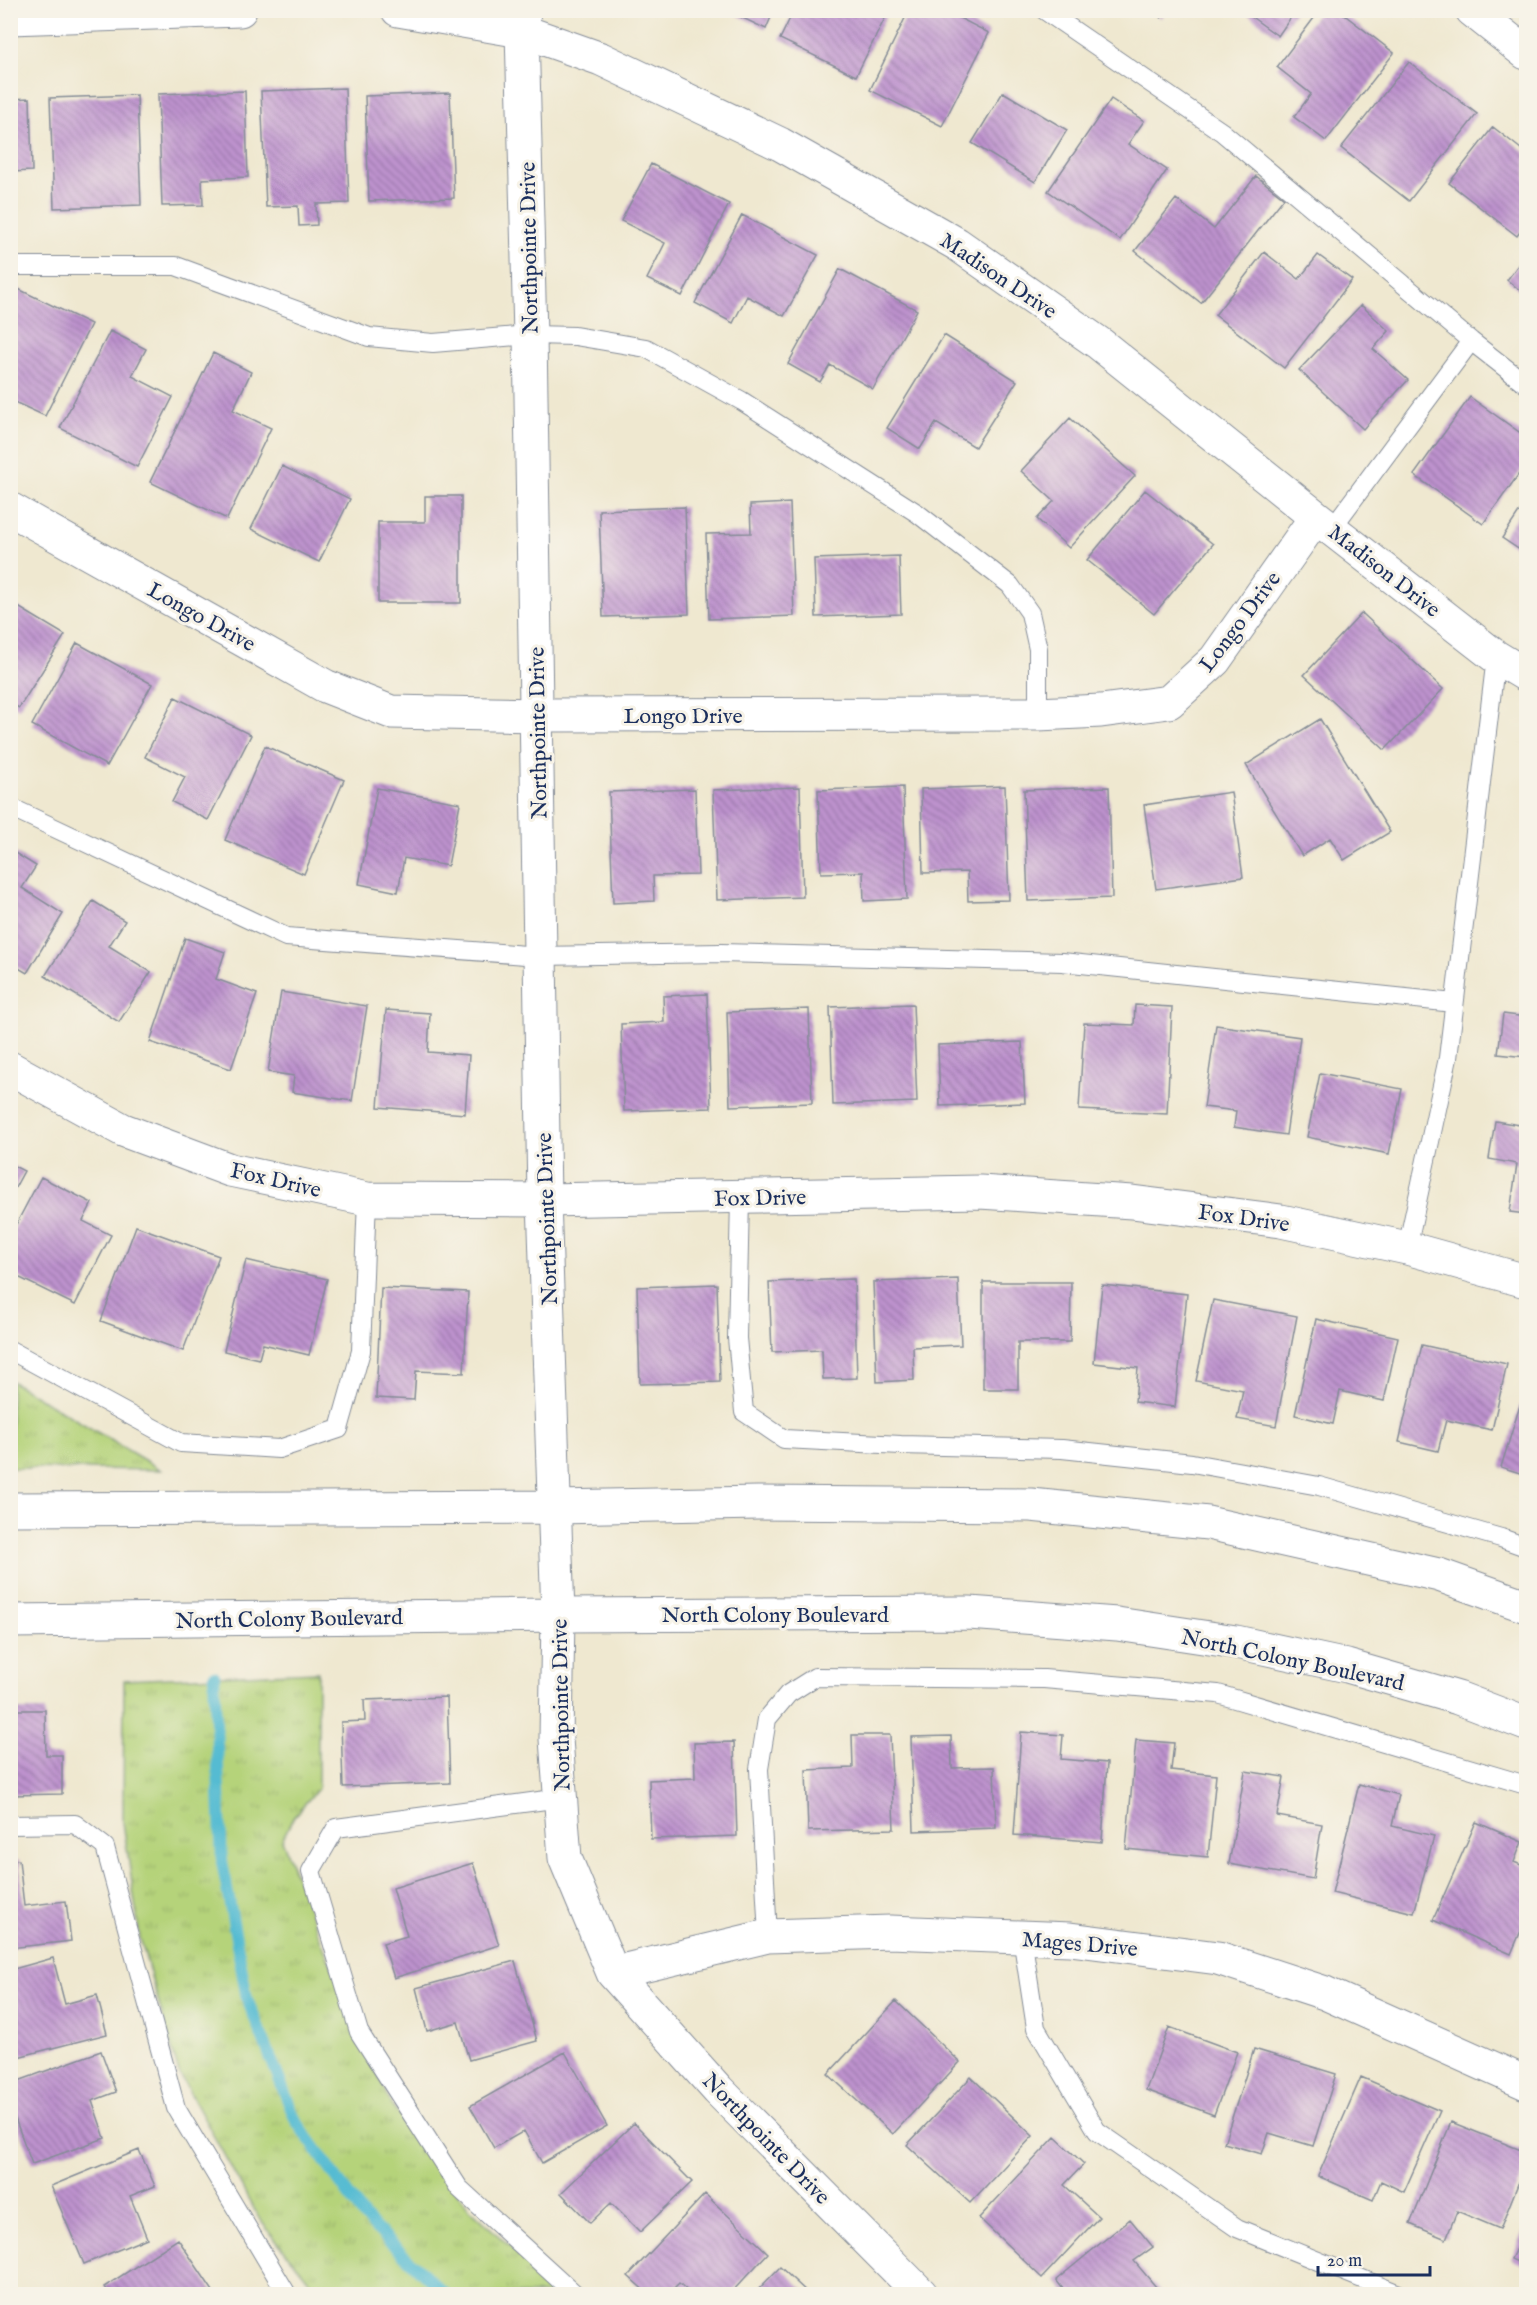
<svg xmlns="http://www.w3.org/2000/svg" width="1537" height="2305" font-family="'IM FELL English',serif">
	<defs>
		<pattern id="grass-tufts" width="24" height="20" patternUnits="userSpaceOnUse" patternTransform="scale(1.5)"><rect width="24" height="20" fill="#b5d37a"/><path d="M3 7l-1-3M5 7V3M7 7l1-3M15 17l-1-3M17 17v-4M19 17l1-3" fill="none" stroke="#9bb56c"/></pattern>
		<pattern id="building-back-hatch" width="6" height="6" patternUnits="userSpaceOnUse" patternTransform="scale(1.5)"><rect width="6" height="6" fill="#bd92cd"/><path d="M-1 5l2 2M0 0l6 6M5-1l2 2" fill="none" stroke="#9978aa"/></pattern>
	</defs>
	<rect width="100%" height="100%" fill="#f7f3e8"/>
	<filter id="ink" filterUnits="userSpaceOnUse"><feTurbulence type="fractalNoise" baseFrequency=".0167" numOctaves="2"/><feDisplacementMap in="SourceGraphic" scale="12" xChannelSelector="R" yChannelSelector="G"/><feConvolveMatrix kernelMatrix="1 2 1 2 8 2 1 2 1" color-interpolation-filters="sRGB"/></filter>
	<filter id="wash" filterUnits="userSpaceOnUse"><feTurbulence type="fractalNoise" baseFrequency=".008" numOctaves="4" result="noise"/><feDisplacementMap in="SourceGraphic" scale="24" xChannelSelector="R" yChannelSelector="G"/><feGaussianBlur stdDeviation="1.35" result="paint"/><feColorMatrix in="noise" values="0 0 0 0 0 0 0 0 0 0 0 0 0 0 0 0 0 1.4 0 .05"/><feComposite in="paint" operator="in"/></filter>
	<g filter="url(#wash)">
		<rect width="100%" height="100%" fill="#efe8d0"/>
		<path fill="url(#grass-tufts)" stroke="#68816c" stroke-width="1.5" d="M11 1381 161 1470 11 1468Z
			M318 1672V1789L294 1816 282 1840 321 1941 391 2105 470 2209 561 2294H320L260 2220 179 2073 140 1938 123 1822 124 1680Z"/>
		<g fill="none" stroke-linecap="round" stroke-linejoin="round">
			<path stroke="#54bbd2" stroke-width="12" d="M214 1676 222 1861 247 1999 296 2121 365 2218 445 2294"/>
		</g>
		<g id="blocks">
			<path fill="url(#building-back-hatch)" d="M726 10H774L766 29Z
				M794 10H889L856 76 780 39Z
				M909 10H944L989 33 942 126 870 90Z
				M1151 10H1167L1161 18Z
				M1242 10H1296L1278 36Z
				M1320 10H1338L1394 53 1326 141 1294 117 1311 94 1277 67Z
				M1409 62 1477 114 1409 201 1341 148Z
				M345 88 349 203 316 204 317 225 299 226 298 206 266 207 261 91Z
				M245 91 248 177 202 179 203 205 162 206 158 94Z
				M1003 92 1067 130 1035 182 972 143Z
				M450 93 454 198 369 201 365 96Z
				M137 95 141 205 54 208 50 98Z
				M30 98 32 171 10 172V99Z
				M1111 99 1144 121 1128 144 1167 170 1120 240 1048 191Z
				M1493 127 1526 153V224L1517 236 1449 183Z
				M651 164 729 204 682 296 647 279 665 243 621 221Z
				M1256 176 1284 198 1201 303 1135 251 1176 199 1214 229Z
				M742 215 818 255 784 316 747 296 733 323 695 303Z
				M1264 252 1299 279 1318 255 1352 280 1284 368 1215 315Z
				M1526 254V295L1507 280Z
				M840 269 917 310 873 389 830 365 820 382 788 364Z
				M10 285 91 324 45 416 10 400Z
				M1361 305 1389 331 1373 349 1408 380 1363 429 1299 370Z
				M110 331 146 349 132 376 173 397 137 467 60 428Z
				M944 335 1017 381 975 447 936 423 920 449 887 428Z
				M213 353 251 372 233 410 271 428 227 519 150 482Z
				M1470 397 1526 437V464L1483 524 1414 475Z
				M1070 418 1135 476 1069 548 1037 519 1054 501 1021 471Z
				M282 466 350 499 319 562 251 529Z
				M1145 490 1213 544 1154 614 1087 560Z
				M425 496H461V603H378V522H425Z
				M1526 502V554L1502 538Z
				M790 503 794 616 709 619 706 534 751 533 750 505Z
				M685 507 689 614 603 617 599 510Z
				M899 556 901 614 816 617 814 559Z
				M10 602 65 635 19 708 10 703Z
				M1362 613 1443 689 1385 750 1304 675Z
				M77 643 152 684 107 766 32 725Z
				M175 697 251 735 208 820 172 802 185 777 145 757Z
				M1320 719 1390 832 1344 860 1330 838 1302 856 1246 765Z
				M265 746 344 780 304 874 225 840Z
				M1005 786 1009 900 968 901 967 872 923 873 921 789Z
				M800 787 803 897 717 900 713 790Z
				M903 787 907 899 864 901 863 872 821 873 818 790Z
				M1109 787 1112 898 1028 901 1024 790Z
				M377 788 460 803 448 866 404 858 398 892 359 884Z
				M695 789 698 875 653 876 654 901 613 903 609 792Z
				M1231 792 1243 877 1156 889 1144 805Z
				M10 850 36 866 22 888 63 914 27 973 10 963Z
				M93 901 125 921 109 946 151 972 119 1022 45 976Z
				M185 938 225 952 216 979 257 994 231 1069 150 1042Z
				M1525 978H1526V999L1522 998Z
				M281 992 367 1006 352 1101 292 1092 294 1076 268 1072Z
				M707 994 711 1108 624 1111 621 1024 664 1022 663 996Z
				M913 1004 917 1102 833 1105 830 1007Z
				M1135 1005 1172 1007 1167 1114 1079 1110 1084 1023 1134 1025Z
				M809 1009 812 1103 730 1106 727 1012Z
				M386 1010 430 1013 428 1052 469 1055 465 1114 378 1107Z
				M1503 1014 1526 1017V1057L1498 1054Z
				M1216 1025 1300 1037 1286 1135 1234 1127 1236 1111 1204 1107Z
				M1022 1042 1025 1103 940 1106 938 1045Z
				M1320 1073 1402 1089 1389 1154 1307 1137Z
				M1495 1121 1526 1126V1214L1510 1212 1517 1164 1489 1159Z
				M10 1164 24 1171 10 1197Z
				M41 1177 92 1203 83 1221 111 1235 75 1305 10 1273V1236Z
				M136 1226 219 1256 183 1351 101 1321Z
				M246 1260 327 1279 309 1355 263 1344 259 1359 224 1351Z
				M854 1279 857 1378 823 1379 822 1350 772 1352 769 1282Z
				M958 1279 961 1345 913 1347 914 1380 877 1382 873 1282Z
				M983 1282H1071L1070 1342H1018V1389H983Z
				M717 1284 720 1382 640 1384 637 1287Z
				M1102 1285 1187 1294 1175 1407 1135 1402 1138 1368 1094 1363Z
				M381 1288 468 1292 464 1373 416 1371 414 1400 376 1398Z
				M1213 1300 1297 1316 1276 1426 1237 1419 1243 1390 1196 1381Z
				M1316 1319 1398 1337 1384 1401 1340 1391 1333 1424 1295 1415Z
				M1422 1345 1507 1364 1492 1430 1446 1420 1438 1451 1399 1442Z
				M1526 1386V1475L1501 1467Z
				M447 1697 450 1783 343 1787 341 1722 365 1721 364 1700Z
				M10 1710H45L46 1755H62V1794L10 1795Z
				M1021 1732 1063 1735 1061 1759 1107 1763 1102 1842 1014 1835Z
				M852 1735H890L894 1829 808 1831 806 1770 853 1768Z
				M951 1736 952 1768 994 1767 996 1828 914 1831 911 1737Z
				M1136 1740 1174 1743 1171 1770 1216 1775 1208 1857 1126 1849Z
				M734 1742 737 1836 651 1839 649 1780 695 1778 694 1743Z
				M1245 1771 1284 1777 1277 1816 1322 1824 1313 1879 1229 1864Z
				M1359 1784 1399 1795 1392 1826 1434 1836 1414 1913 1332 1893Z
				M1476 1822 1522 1842 1514 1862 1526 1867V1919L1511 1954 1433 1920Z
				M19 1860 24 1906 66 1901 71 1941 10 1948V1861Z
				M473 1863 499 1945 394 1978 383 1943 407 1936 393 1888Z
				M53 1958 65 2004 97 1995 107 2034 10 2059V1970Z
				M515 1961 537 2041 469 2060 458 2022 427 2031 416 1988Z
				M896 2001 960 2062 893 2134 828 2074Z
				M1169 2027 1237 2052 1214 2115 1146 2090Z
				M1254 2049 1336 2074 1313 2146 1269 2133 1262 2154 1224 2143Z
				M101 2051 116 2092 92 2101 105 2138 32 2164 10 2105V2084Z
				M565 2052 607 2126 542 2163 524 2131 494 2148 470 2106Z
				M971 2077 1033 2136 970 2203 907 2145Z
				M1361 2077 1440 2111 1404 2192 1381 2181 1373 2200 1318 2176Z
				M1451 2122 1526 2152V2164L1500 2229 1457 2211 1446 2239 1410 2224Z
				M634 2123 692 2182 640 2232 611 2203 590 2223 561 2193Z
				M1055 2137 1084 2164 1064 2185 1099 2217 1042 2278 979 2218Z
				M139 2150 155 2186 130 2196 147 2238 84 2264 51 2186Z
				M705 2194 768 2253 730 2294H691L679 2283 668 2294H648L628 2276Z
				M1130 2219 1153 2247 1134 2261 1162 2294H1067L1056 2280Z
				M1526 2228V2266L1511 2259Z
				M178 2239 215 2294H109L104 2287Z
				M780 2267 809 2294H754Z"/>
		</g>
	</g>
	<g filter="url(#ink)">
		<use href="#blocks" fill-opacity="0" stroke="#858c97" stroke-width="1.5"/>
		<g fill="none" stroke-linecap="round" stroke-linejoin="round">
			<defs>
				<path id="service" d="M1044 10 1222 132 1471 341 1526 384
					M10 266H176L369 337 433 343 530 335 575 336 646 348 742 401 917 513 1010 585 1030 613 1038 649V714
					M1332 528 1471 341
					M10 807 286 937 539 956 721 953 1062 962 1454 1003
					M740 1198 737 1338 744 1412 784 1439 901 1445 1062 1449 1192 1463 1319 1486 1501 1538 1526 1547
					M1407 1248 1448 1058 1496 657
					M10 1350 181 1443 279 1449 339 1429 361 1351 367 1199
					M561 1798 336 1828 311 1871 359 2032 459 2188 575 2294
					M10 1825 75 1824 105 1847 176 2108 287 2294
					M768 1936 759 1769 767 1719 788 1694 815 1677 1044 1679 1218 1694 1526 1785
					M1022 1937 1036 2028 1097 2131 1237 2228 1399 2294"/>
				<path id="minor" d="M398 10 522 31 601 59 780 144 957 244 1100 344 1316 517 1496 657 1526 675
					M1472 10 1526 53
					M10 18 240 10
					M10 509 325 686 391 712 537 715 1038 714 1101 711 1169 702 1215 660 1316 517
					M10 1068 123 1130 230 1170 367 1199 544 1200 980 1192 1132 1202 1281 1221 1407 1248 1526 1281
					M556 1507 758 1503 1031 1505 1208 1523 1439 1575 1526 1606
					M613 1973 768 1936 890 1932 1070 1939 1218 1958 1325 1993 1526 2083
					M921 2294 718 2090 613 1973 565 1858 556 1739 558 1615 969 1613 1117 1624 1236 1642 1347 1666 1458 1698 1526 1724"/>
				<path id="tertiary" d="M10 1509 556 1507
					M10 1621 558 1615 544 1200 530 335 522 31 524 10"/>
			</defs>
			<use href="#service" stroke="#858c97" stroke-width="20"/>
			<use href="#minor" stroke="#858c97" stroke-width="35"/>
			<use href="#tertiary" stroke="#858c97" stroke-width="35"/>
			<use href="#service" stroke="#fff" stroke-width="18"/>
			<use href="#minor" stroke="#fff" stroke-width="33"/>
			<use href="#tertiary" stroke="#fff" stroke-width="33"/>
		</g>
	</g>
	<g text-anchor="middle" stroke-width="6" stroke-linejoin="round" paint-order="stroke">
		<g font-size="22" fill="#1b2f5e" stroke="#f7f3e8">
			<text transform="translate(528 248) rotate(-91)" y="8">Northpointe Drive</text>
			<text transform="translate(999 275) rotate(34)" y="8">Madison Drive</text>
			<text transform="translate(1385 570) rotate(38)" y="8">Madison Drive</text>
			<text transform="translate(202 616) rotate(29)" y="8">Longo Drive</text>
			<text transform="translate(1239 621) rotate(-53)" y="8">Longo Drive</text>
			<text x="683" y="723">Longo Drive</text>
			<text transform="translate(537 733) rotate(-91)" y="8">Northpointe Drive</text>
			<text transform="translate(276 1179) rotate(13)" y="8">Fox Drive</text>
			<text transform="translate(760 1197) rotate(-1)" y="8">Fox Drive</text>
			<text transform="translate(1244 1217) rotate(8)" y="8">Fox Drive</text>
			<text transform="translate(546 1219) rotate(-92)" y="8">Northpointe Drive</text>
			<text x="775" y="1622">North Colony Boulevard</text>
			<text transform="translate(289 1618) rotate(-1)" y="8">North Colony Boulevard</text>
			<text transform="translate(1293 1659) rotate(12)" y="8">North Colony Boulevard</text>
			<text transform="translate(560 1705) rotate(-91)" y="8">Northpointe Drive</text>
			<text transform="translate(1080 1943) rotate(5)" y="8">Mages Drive</text>
			<text transform="translate(767 2138) rotate(46)" y="8">Northpointe Drive</text>
		</g>
	</g>
	<rect width="1537" height="2305" fill="none" stroke="#f7f3e8" stroke-width="36"/>
	<path d="M1318 2266v9h112v-9" fill="none" stroke="#1b2f5e" stroke-width="3"/>
	<text x="1327" y="2266" font-size="18" fill="#1b2f5e" stroke="#f7f3e8" stroke-width="4.5" paint-order="stroke">20 m</text>
</svg>
